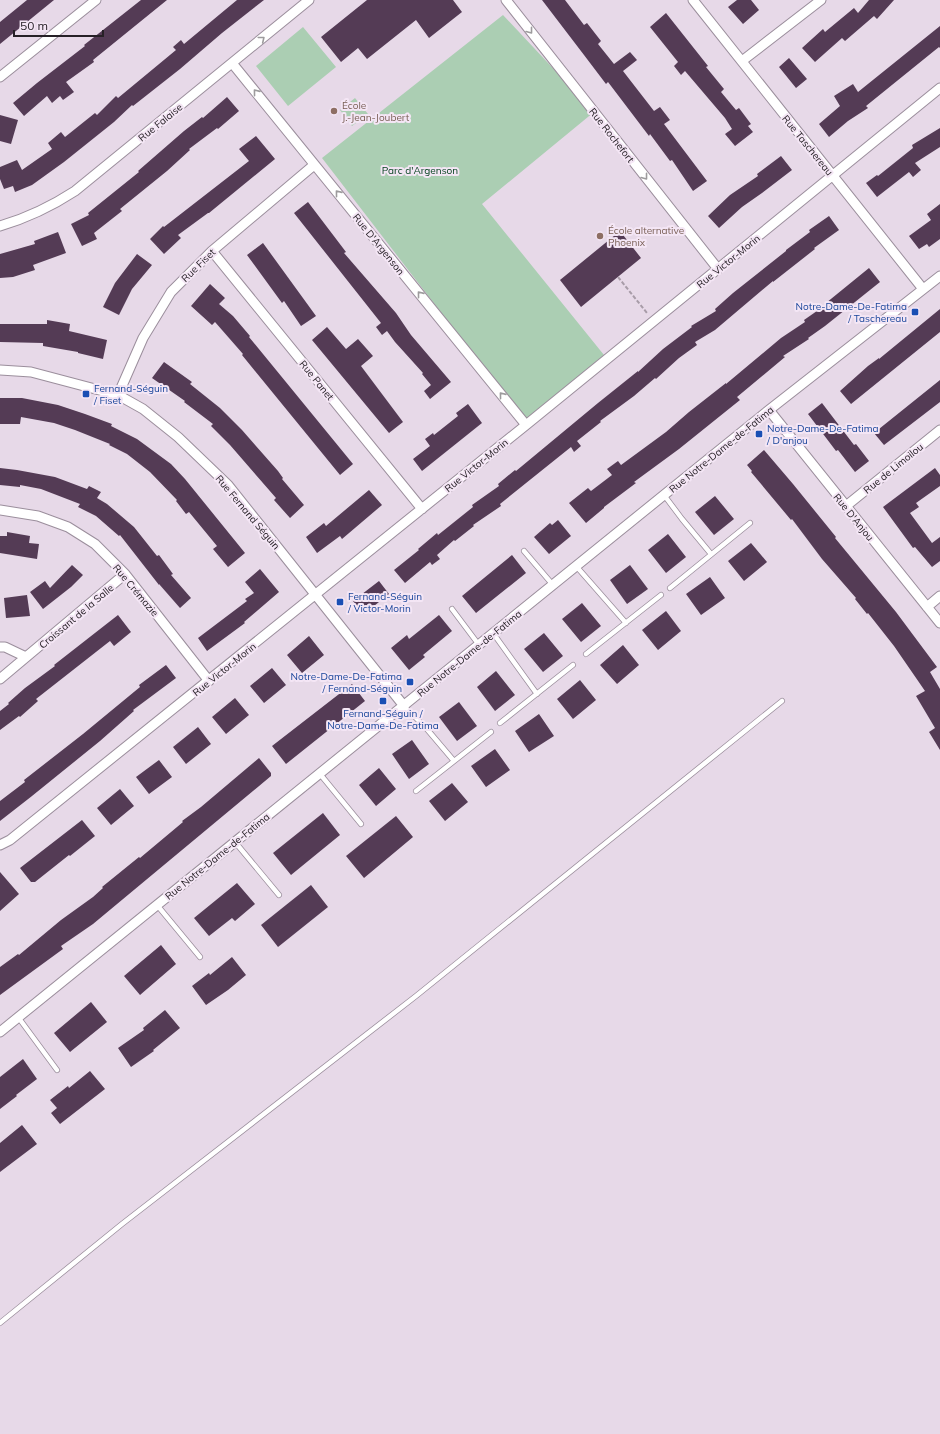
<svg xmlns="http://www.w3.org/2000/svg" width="940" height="1434" font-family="Mulish,sans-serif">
	<rect width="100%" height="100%" fill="#e7d9e8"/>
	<path fill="#abceb3" d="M503 15 594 112 482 204 604 355 526 423 322 158Z
		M303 27 336 67 288 106 256 66Z
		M355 98 368 114 352 126 340 110Z"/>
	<path fill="#543b55" d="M27 0H54L0 44V22Z
		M141 0H167L93 60 94 62 66 82 74 92 63 100 60 96 52 103 47 96 24 116 13 103 37 83 85 46 84 45Z
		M237 0H264L222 33 180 69 133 106 132 105 114 122 64 162 32 185 15 192 13 186 4 189 0 179V167L17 160 22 170 52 149 48 143 61 132 65 137 95 113 97 115 116 96 118 98 176 50 173 47 181 40 184 44Z
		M367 0H453L462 12 429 38 416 20 367 59 358 48 341 62 321 37Z
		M542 0H565L584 25 587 23 601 41 598 44 614 64 630 52 637 60 623 71 654 111 660 107 670 120 664 124 707 181 693 191 672 160 670 161 650 134 649 136 608 82 606 84 584 55Z
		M737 0H751L759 10 743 24 728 7Z
		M869 0H894L877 19 874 16 845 41 842 38 815 62 802 48 823 29 825 32 854 8 858 13Z
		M666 13 708 66 706 67 724 89 721 92 736 110 739 108 751 124 748 126 753 132 735 146 725 134 732 129 725 118 685 71 681 75 674 66 678 62 650 27Z
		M940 26V48L939 47 934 51 866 106 868 108 848 121 829 137 819 124 840 106 834 96 853 84 858 92Z
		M789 58 807 79 796 88 779 67Z
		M227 97 239 111 218 129 217 128 189 149 190 150 167 171 120 209 122 211 94 233 97 239 82 246 71 224 89 215 88 213 139 172 138 171 184 131 202 117 203 118Z
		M0 115 18 120 11 144 0 141Z
		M940 128V147L915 163 921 170 913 177 909 172 877 197 866 183 877 175 878 176 913 148 912 145Z
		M256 136 275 159 209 213H208L178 235 181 238 164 254 150 239 163 226 164 227 249 161 239 149Z
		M781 156 792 170 762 193 742 207 719 228 708 216 730 195 758 176 757 174Z
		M308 202 346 252 344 253 396 313 411 335 451 382 430 399 424 391 431 385 422 374 423 373 395 342 387 331 382 335 376 327 381 323 294 213Z
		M940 204V239L929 247 927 244 919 249 909 236 931 220 927 214Z
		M829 216 839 230 814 248 815 249 773 282V281L715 330 695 342 697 345 679 358 656 379 655 378 634 396 600 421 601 422 577 441 581 446 574 452 571 447 500 504 501 506 473 525 474 526 455 541 454 540 437 555 440 559 432 565 430 562 405 583 394 570 419 550 418 549 437 533 438 535 473 507 472 505 499 486 498 484 515 470 516 471 598 403 638 371V372L663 349 692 327 691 326 716 311 715 309 733 293 786 251V250L810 232 809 230Z
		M620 231 641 258 581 307 560 280Z
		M58 232 66 253 33 265 35 270 13 277 0 278V254L35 244 34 241Z
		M263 243 316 316 301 326 284 301 282 303 247 255Z
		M137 254 152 265 132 289 119 315 103 307 115 283Z
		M869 268 880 282 825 326 808 338 809 339 783 356 785 357 737 397 740 400 679 449 634 482 636 483 604 507V508L586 523 569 503 588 488 591 491 612 475 607 469 618 461 621 465 666 432 689 412 726 383V384L781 338 805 322 804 320 827 304 826 303Z
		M210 284 225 298 219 304 233 316 250 336 249 337 353 464 340 475 242 355 243 354 215 322 212 325 191 306Z
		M940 309V332L851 404 840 391 868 366 879 358V359Z
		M47 320 70 324 69 331 107 340 103 359 78 353V352L43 346V343L0 342V324H47Z
		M327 327 346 349 358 339 373 356 361 366 403 422 389 433 312 340Z
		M164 362 192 382 190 384 220 408 242 430 278 471 283 478 282 479 304 505 290 518 274 500 276 498 230 445 211 426 213 424 184 402 185 401 152 378Z
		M940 380V402L884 445 874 433Z
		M0 398H22L58 405 85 414 112 424 111 426 137 439 171 464 185 479 245 553 228 567 213 549 217 546 189 512 186 514 176 501 177 500 150 472 127 454 109 445 110 444 75 430 54 423 21 417 20 424H0Z
		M822 403 854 445 856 444 869 461 855 472 838 450 836 451 808 414Z
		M468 404 482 423 422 471 413 459 430 446 425 439 433 433 434 435 458 416 456 413Z
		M764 450 793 484 836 537 835 538 896 612 937 667 930 672 940 689V750L929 732 935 728 916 696 925 691 894 646 868 613 867 614 855 599 856 598 822 559 792 519 791 520 751 472 752 471 747 465Z
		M0 468 17 470 55 477 87 489 89 486 101 492 97 498 107 504 134 527 157 556 159 555 173 574 171 575 191 598 180 608 159 584V585L120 535 119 536 96 516 78 507 80 504 41 489 20 485V487L0 485Z
		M935 468 940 475V486L916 503 919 507 910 513 932 543 940 537V561L932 567 915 547 913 548 883 507Z
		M369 490 382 505 342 539 340 536 317 553 306 537 324 523 326 526Z
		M715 496 734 519 714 535 695 512Z
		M558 520 571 536 549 554 534 537 550 523 552 525Z
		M7 532 30 536 29 543 39 544 37 559 0 553V536H7Z
		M668 534 686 557 666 573 648 550Z
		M751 543 767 562 744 581 728 561Z
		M512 555 526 573 476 613 462 596Z
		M72 565 83 575 71 587 43 609 30 592 45 581 50 588Z
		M630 565 648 589 627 604 610 580Z
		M260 569 279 592 244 622 245 623 207 651 198 638 247 601 245 599 254 593 245 582Z
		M710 577 725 598 701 615 686 594Z
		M379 581 389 594 364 614 353 601Z
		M27 595 30 616 6 618 4 598Z
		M582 603 601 626 581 642 562 619Z
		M666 611 681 631 658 650 642 630Z
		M118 615 131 632 114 646 110 641 36 699 38 701 20 717 19 716 0 730V711L9 704 8 703 25 688 55 666 54 665Z
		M439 615 452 631 423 655 425 657 409 670 391 648 407 635 409 639Z
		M544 633 563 656 543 672 524 649Z
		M309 636 324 655 302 673 287 655Z
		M623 645 639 665 617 684 600 665Z
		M166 665 176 678 133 710 134 711 100 741 32 796 0 821V801L25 782 24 780 83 734 140 687 139 685Z
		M272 668 286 685 264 703 250 686Z
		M496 671 515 695 495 711 477 687Z
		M580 680 596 700 573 719 557 699Z
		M352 684 365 701 286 764 272 746Z
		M235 698 249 715 226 734 212 717Z
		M459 702 477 726 457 741 439 717Z
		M539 714 554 736 529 752 515 731Z
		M198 727 211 744 186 764 173 747Z
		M412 740 429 764 409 779 392 754Z
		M495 749 510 770 486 787 471 766Z
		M259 758 271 773V776L93 924 61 946 63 949 0 995V967L18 954 19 955 61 920 93 897 103 888 102 887 139 857 140 858 183 822 182 821 201 807Z
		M159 760 172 777 149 794 136 777Z
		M379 768 396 789 376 806 359 785Z
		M452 783 468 802 445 821 429 801Z
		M120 789 134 806 111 825 97 808Z
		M323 813 340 835 291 875 273 853Z
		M396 816 413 837 364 878 346 856Z
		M82 820 95 836 70 856 69 855 35 882H31L20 868Z
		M0 872 19 894 0 911Z
		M237 883 255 904 235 921 232 918 209 936 194 918Z
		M311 885 328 907 278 947 261 925Z
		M161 945 176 964 140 995 124 976Z
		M232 957 246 975 228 990 206 1005 192 986 209 973 210 975Z
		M91 1002 107 1022 70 1052 54 1033Z
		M165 1010 180 1028 153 1050 154 1051 131 1067 118 1048 144 1030 143 1028Z
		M23 1059 37 1079 16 1095 17 1096 0 1109V1077Z
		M90 1071 105 1089 60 1124 51 1113 57 1108 50 1100 68 1086 69 1088Z
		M22 1125 37 1144 0 1172V1143Z"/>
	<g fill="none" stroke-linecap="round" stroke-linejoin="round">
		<defs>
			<path id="lane" d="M664 495 682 519 711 554
				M524 551 553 585
				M576 566 626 623
				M670 588 750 523
				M452 609 479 645
				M493 633 537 694
				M586 654 661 595
				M404 706 426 728 454 761
				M500 723 573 665
				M320 774 361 824
				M416 791 491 732
				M235 842 279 895
				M157 905 200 957
				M18 1017 57 1070
				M0 1323 122 1224 416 996 782 701"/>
			<path id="street" d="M506 0 718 269
				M693 0 923 289
				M742 61 821 0
				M232 63 526 425
				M0 77 96 0
				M0 226C27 218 52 206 75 191L309 0
				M212 251 422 509
				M0 370 31 372 118 395 143 409 178 437 228 485 404 706
				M118 395 143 338 171 292 212 251 314 165
				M769 410 940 623
				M846 506 940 430
				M0 510 38 516 68 527 95 544 125 574 209 681
				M927 607 940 596
				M0 647H5L26 657
				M0 679 125 574
				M0 845 10 840 526 425 940 88
				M0 1032 769 410 940 276"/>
		</defs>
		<use href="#lane" stroke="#9b8e9c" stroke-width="6"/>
		<use href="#street" stroke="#9b8e9c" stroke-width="11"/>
		<path stroke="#a89ca8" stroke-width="2" stroke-dasharray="4 2" stroke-linecap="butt" d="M618 277 647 313"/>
		<use href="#lane" stroke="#fff" stroke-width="4.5"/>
		<use href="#street" stroke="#fff" stroke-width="9"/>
	</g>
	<defs><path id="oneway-chevron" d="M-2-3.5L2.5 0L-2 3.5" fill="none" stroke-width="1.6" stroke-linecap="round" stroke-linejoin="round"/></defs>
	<g stroke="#9d9b9d">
		<use href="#oneway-chevron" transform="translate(530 31) rotate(52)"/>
		<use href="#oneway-chevron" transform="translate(262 39) rotate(-39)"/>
		<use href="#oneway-chevron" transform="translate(256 92) rotate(-129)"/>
		<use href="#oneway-chevron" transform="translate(645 177) rotate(52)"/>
		<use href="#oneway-chevron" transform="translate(338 193) rotate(-129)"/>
		<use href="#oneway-chevron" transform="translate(420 294) rotate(-129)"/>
		<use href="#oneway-chevron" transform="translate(502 395) rotate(-129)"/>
	</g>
	<g fill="#8d6e63" stroke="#f4e6f5" stroke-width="1.5">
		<circle cx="334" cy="111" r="4"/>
		<circle cx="600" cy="236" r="4"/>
	</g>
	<g fill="#1a4fb4" stroke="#f4e6f5" stroke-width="1.5">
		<rect x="911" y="308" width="8" height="8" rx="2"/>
		<rect x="82" y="390" width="8" height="8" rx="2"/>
		<rect x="755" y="430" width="8" height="8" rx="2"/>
		<rect x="336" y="598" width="8" height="8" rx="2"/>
		<rect x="406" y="678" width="8" height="8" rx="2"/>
		<rect x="379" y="697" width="8" height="8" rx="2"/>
	</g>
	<g text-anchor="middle" stroke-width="4" stroke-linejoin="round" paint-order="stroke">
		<g font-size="10" fill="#785e54" stroke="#f4e6f5" text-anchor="start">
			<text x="342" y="109">École<tspan x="342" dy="12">J.-Jean-Joubert</tspan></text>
			<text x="608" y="234">École alternative<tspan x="608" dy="12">Phoenix</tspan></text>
		</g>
		<g font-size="10" fill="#262026" stroke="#f4e6f5">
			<text transform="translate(160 122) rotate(-39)" y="4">Rue Falaise</text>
			<text transform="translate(612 135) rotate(52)" y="4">Rue Rochefort</text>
			<text transform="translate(808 145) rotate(51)" y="4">Rue Taschereau</text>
			<text transform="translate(379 244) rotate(51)" y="4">Rue D'Argenson</text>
			<text transform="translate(728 261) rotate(-39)" y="4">Rue Victor-Morin</text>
			<text transform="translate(198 265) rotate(-44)" y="4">Rue Fiset</text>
			<text transform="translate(317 380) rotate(51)" y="4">Rue Panet</text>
			<text transform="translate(721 449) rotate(-39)" y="4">Rue Notre-Dame-de-Fatima</text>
			<text transform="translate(476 465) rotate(-39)" y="4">Rue Victor-Morin</text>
			<text transform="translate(893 468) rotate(-39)" y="4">Rue de Limoilou</text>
			<text transform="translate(248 512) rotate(50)" y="4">Rue Fernand Séguin</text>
			<text transform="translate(854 517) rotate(51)" y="4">Rue D'Anjou</text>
			<text transform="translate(136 590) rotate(50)" y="4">Rue Crémazie</text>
			<text transform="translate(76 616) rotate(-40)" y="4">Croissant de la Salle</text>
			<text transform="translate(469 653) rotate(-39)" y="4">Rue Notre-Dame-de-Fatima</text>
			<text transform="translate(224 669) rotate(-39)" y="4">Rue Victor-Morin</text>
			<text transform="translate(217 856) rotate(-39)" y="4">Rue Notre-Dame-de-Fatima</text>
		</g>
		<g font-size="10" fill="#01401c" stroke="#f4e6f5">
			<text x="420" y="174">Parc d'Argenson</text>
		</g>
		<g font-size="10" fill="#164399" stroke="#f4e6f5" text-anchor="start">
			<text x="907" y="310" text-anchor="end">Notre-Dame-De-Fatima<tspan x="907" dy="12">/ Taschereau</tspan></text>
			<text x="94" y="392">Fernand-Séguin<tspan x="94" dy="12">/ Fiset</tspan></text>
			<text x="767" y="432">Notre-Dame-De-Fatima<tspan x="767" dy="12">/ D'anjou</tspan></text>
			<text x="348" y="600">Fernand-Séguin<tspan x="348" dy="12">/ Victor-Morin</tspan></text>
			<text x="402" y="680" text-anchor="end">Notre-Dame-De-Fatima<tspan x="402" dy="12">/ Fernand-Séguin</tspan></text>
			<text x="383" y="717" text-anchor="middle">Fernand-Séguin /<tspan x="383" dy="12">Notre-Dame-De-Fatima</tspan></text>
		</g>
	</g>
	<path d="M14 30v6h89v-6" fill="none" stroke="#262026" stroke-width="2"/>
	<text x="20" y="30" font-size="12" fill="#262026" stroke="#f4e6f5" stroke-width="3" paint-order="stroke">50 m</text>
</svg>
